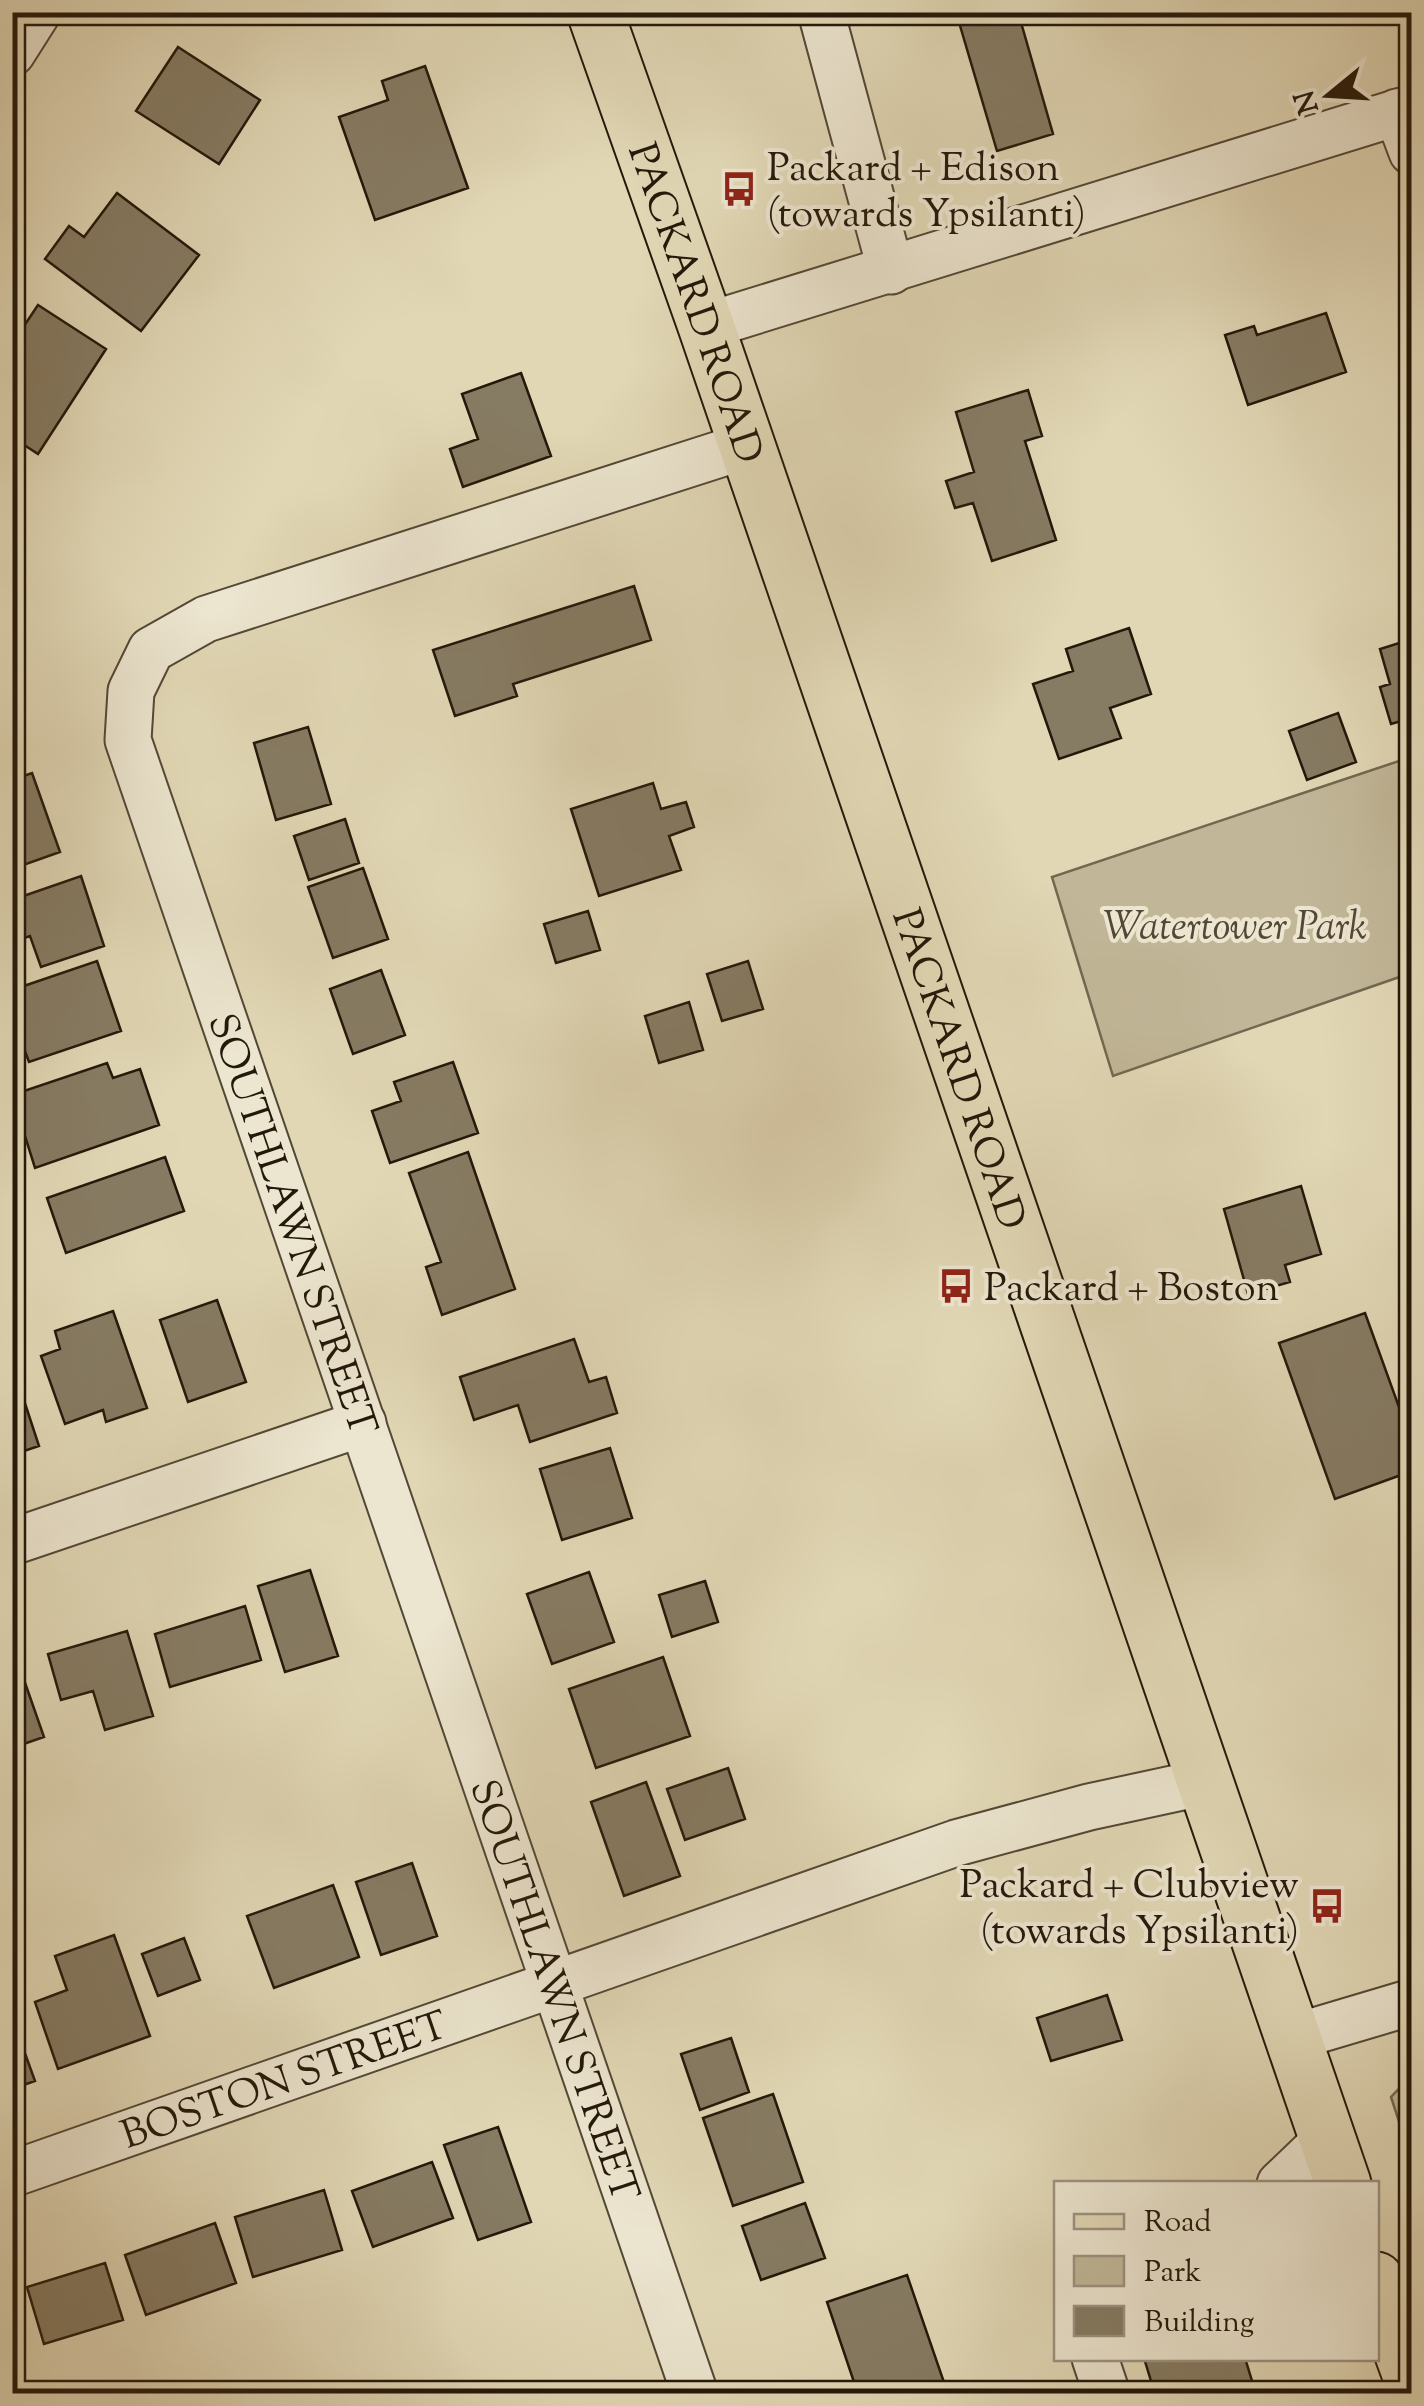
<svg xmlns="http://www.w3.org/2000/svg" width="1424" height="2406" font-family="'Sorts Mill Goudy',serif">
	<rect width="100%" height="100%" fill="#e1d7b5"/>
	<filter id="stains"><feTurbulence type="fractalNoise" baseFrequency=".002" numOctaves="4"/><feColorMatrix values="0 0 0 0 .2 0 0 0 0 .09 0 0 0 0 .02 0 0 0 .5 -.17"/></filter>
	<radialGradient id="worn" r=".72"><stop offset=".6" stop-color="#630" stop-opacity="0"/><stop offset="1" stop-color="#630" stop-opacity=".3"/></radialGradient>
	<path fill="#c1b798" stroke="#726851" stroke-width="2.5" d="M1411 757V973L1113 1076 1052 877Z
		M1411 2076V2158L1391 2097Z"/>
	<path fill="#867b63" stroke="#24180a" stroke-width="2.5" d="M956 12H1018L1053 134 997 151Z
		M178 47 260 100 219 164 136 111Z
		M425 66 468 188 375 220 339 117 388 100 382 81Z
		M117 193 199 255 141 331 45 259 69 226 84 237Z
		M38 305 106 349 38 454 12 437V344Z
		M1326 313 1346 372 1248 405 1225 335 1254 326 1257 335Z
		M521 373 551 456 463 487 450 449 478 439 462 394Z
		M1028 390 1042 436 1025 441 1056 540 992 561 973 503 955 508 946 481 974 472 956 412Z
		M634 586 651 640 513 684 517 696 455 716 433 650Z
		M1129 628 1151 694 1110 708 1121 738 1059 759 1033 684 1073 671 1066 649Z
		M1412 639V718L1391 724 1380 687 1390 684 1380 649Z
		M1338 713 1356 762 1307 780 1289 731Z
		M308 727 331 804 276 820 254 743Z
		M32 773 60 852 12 869V780Z
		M653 783 661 809 686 802 694 827 669 836 681 870 599 896 571 809Z
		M345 819 359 863 309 880 294 836Z
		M363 868 388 939 333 958 308 887Z
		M81 876 104 946 41 967 30 936 12 942V900Z
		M588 911 600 950 556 963 544 924Z
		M97 961 121 1031 29 1062 12 1016V990Z
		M748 961 763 1009 722 1021 707 974Z
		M381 970 405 1035 353 1054 330 989Z
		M689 1002 703 1050 659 1063 645 1016Z
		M453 1062 478 1133 390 1163 372 1111 401 1101 394 1082Z
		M107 1063 113 1078 140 1069 159 1125 35 1168 12 1095Z
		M468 1152 515 1289 442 1315 426 1267 441 1262 409 1173Z
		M165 1157 184 1211 66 1253 47 1198Z
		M1301 1186 1321 1254 1285 1265 1290 1282 1248 1294 1224 1209Z
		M217 1300 246 1382 188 1402 160 1320Z
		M113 1311 147 1408 106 1422 103 1410 65 1424 41 1356 60 1349 55 1331Z
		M1365 1313 1412 1443V1471L1335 1499 1279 1343Z
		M574 1339 589 1382 606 1377 617 1413 530 1442 518 1405 474 1420 460 1377Z
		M17 1379 39 1446 12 1455V1380Z
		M610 1448 632 1518 562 1540 540 1469Z
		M310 1570 338 1656 285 1672 258 1586Z
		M589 1572 614 1642 552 1664 527 1594Z
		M705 1581 718 1622 672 1637 659 1595Z
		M245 1606 261 1660 170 1687 155 1634Z
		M127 1631 153 1716 105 1730 93 1691 61 1700 48 1654Z
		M663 1657 690 1736 596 1768 569 1689Z
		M23 1677 44 1737 12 1748V1681Z
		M728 1768 745 1819 685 1840 667 1789Z
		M646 1782 680 1876 624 1896 591 1802Z
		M412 1863 437 1936 381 1955 356 1882Z
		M333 1885 359 1957 274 1988 247 1916Z
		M114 1935 150 2036 58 2069 35 2002 67 1990 55 1956Z
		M184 1938 200 1980 158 1996 142 1954Z
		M1107 1995 1122 2040 1051 2061 1037 2018Z
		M18 2034 35 2081 12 2089V2036Z
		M731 2038 749 2092 700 2110 681 2054Z
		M773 2094 803 2182 733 2206 703 2118Z
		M498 2127 531 2222 478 2240 444 2145Z
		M432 2162 453 2218 373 2247 352 2191Z
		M324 2190 342 2250 253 2277 235 2217Z
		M805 2203 825 2258 761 2280 742 2226Z
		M215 2223 236 2283 146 2315 125 2255Z
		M105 2263 123 2320 44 2344 27 2287Z
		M907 2275 948 2394H858L827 2302Z
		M1144 2358H1245L1256 2394H1155Z"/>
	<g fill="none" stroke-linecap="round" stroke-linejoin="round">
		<defs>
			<g id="minor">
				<path d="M821 12 891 271"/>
				<path d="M12 53 38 12"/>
				<path d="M1397 112 1412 152"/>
				<path d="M706 326 1412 108"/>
				<path d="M12 1542 363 1423"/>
				<path d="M1291 2038 1412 2002"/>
				<path id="s1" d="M12 2174 956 1843 1089 1807 1205 1782"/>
				<path d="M1280 2184 1327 2139"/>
				<path d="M1095 2358 1107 2394"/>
				<path d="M695 2394 128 740 131 691 151 650 206 619 745 446"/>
			</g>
			<g id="major">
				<path id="s2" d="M595 12 706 326 1343 2184"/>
				<path d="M1376 2280 1412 2379"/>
			</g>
		</defs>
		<use href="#minor" stroke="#534835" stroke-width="49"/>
		<use href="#major" stroke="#24180a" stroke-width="59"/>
		<use href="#minor" stroke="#ece5cf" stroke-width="45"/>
		<use href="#major" stroke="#e1d7b5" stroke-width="55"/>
	</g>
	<defs>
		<symbol id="bus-bare" viewBox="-9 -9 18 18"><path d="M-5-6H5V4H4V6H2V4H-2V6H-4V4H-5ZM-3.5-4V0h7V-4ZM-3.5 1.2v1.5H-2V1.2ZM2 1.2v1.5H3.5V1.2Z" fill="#8f2418" stroke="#ece5cf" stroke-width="2.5" paint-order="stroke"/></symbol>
	</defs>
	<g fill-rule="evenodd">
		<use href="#bus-bare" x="714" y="164" width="50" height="50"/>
		<use href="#bus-bare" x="931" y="1261" width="50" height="50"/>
		<use href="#bus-bare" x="1302" y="1881" width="50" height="50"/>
	</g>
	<g text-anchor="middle" stroke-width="8" stroke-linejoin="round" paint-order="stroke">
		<g font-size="40" fill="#24180a" stroke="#ece5cf" text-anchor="start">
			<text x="767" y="180">Packard + Edison<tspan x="767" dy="46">(towards Ypsilanti)</tspan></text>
			<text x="984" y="1300">Packard + Boston</text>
			<text x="1299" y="1897" text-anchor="end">Packard + Clubview<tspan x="1299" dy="46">(towards Ypsilanti)</tspan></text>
		</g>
		<g font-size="40" fill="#24180a" stroke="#ece5cf">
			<text dy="14" stroke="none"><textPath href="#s2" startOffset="308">PACKARD ROAD</textPath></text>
			<text dy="14" stroke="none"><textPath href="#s2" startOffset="1118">PACKARD ROAD</textPath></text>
			<text transform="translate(294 1224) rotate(71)" y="14">SOUTHLAWN STREET</text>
			<text transform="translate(556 1990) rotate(71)" y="14">SOUTHLAWN STREET</text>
			<text dy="14" stroke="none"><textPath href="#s1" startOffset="288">BOSTON STREET</textPath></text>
		</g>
		<g font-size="40" font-style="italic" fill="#534835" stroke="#ece5cf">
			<text x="1235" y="939">Watertower Park</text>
		</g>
	</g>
	<rect width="1424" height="2406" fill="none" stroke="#e1d7b5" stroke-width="50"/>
	<rect x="15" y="15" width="1394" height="2376" fill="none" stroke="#24180a" stroke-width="5"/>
	<rect x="25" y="25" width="1374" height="2356" fill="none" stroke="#24180a" stroke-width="2.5"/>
	<rect x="1054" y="2181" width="325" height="180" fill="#ece5cf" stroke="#9c9380" stroke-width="2.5"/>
	<rect x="1074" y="2214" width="50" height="15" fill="#e1d7b5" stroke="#9c9380" stroke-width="2.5"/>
	<text x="1144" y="2231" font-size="30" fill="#24180a">Road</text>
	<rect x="1074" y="2256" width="50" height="30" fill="#c1b798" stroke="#9c9380" stroke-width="2.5"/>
	<text x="1144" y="2281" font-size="30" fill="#24180a">Park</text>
	<rect x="1074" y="2306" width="50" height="30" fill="#867b63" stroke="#9c9380" stroke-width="2.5"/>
	<text x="1144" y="2331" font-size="30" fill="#24180a">Building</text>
	<g transform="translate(1329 95) rotate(252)" stroke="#ece5cf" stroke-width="8" paint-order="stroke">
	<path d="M0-8L18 38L0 25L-18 38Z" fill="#24180a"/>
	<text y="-15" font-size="28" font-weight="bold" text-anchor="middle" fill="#24180a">N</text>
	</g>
	<rect width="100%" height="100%" filter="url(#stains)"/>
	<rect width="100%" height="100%" fill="url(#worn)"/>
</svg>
